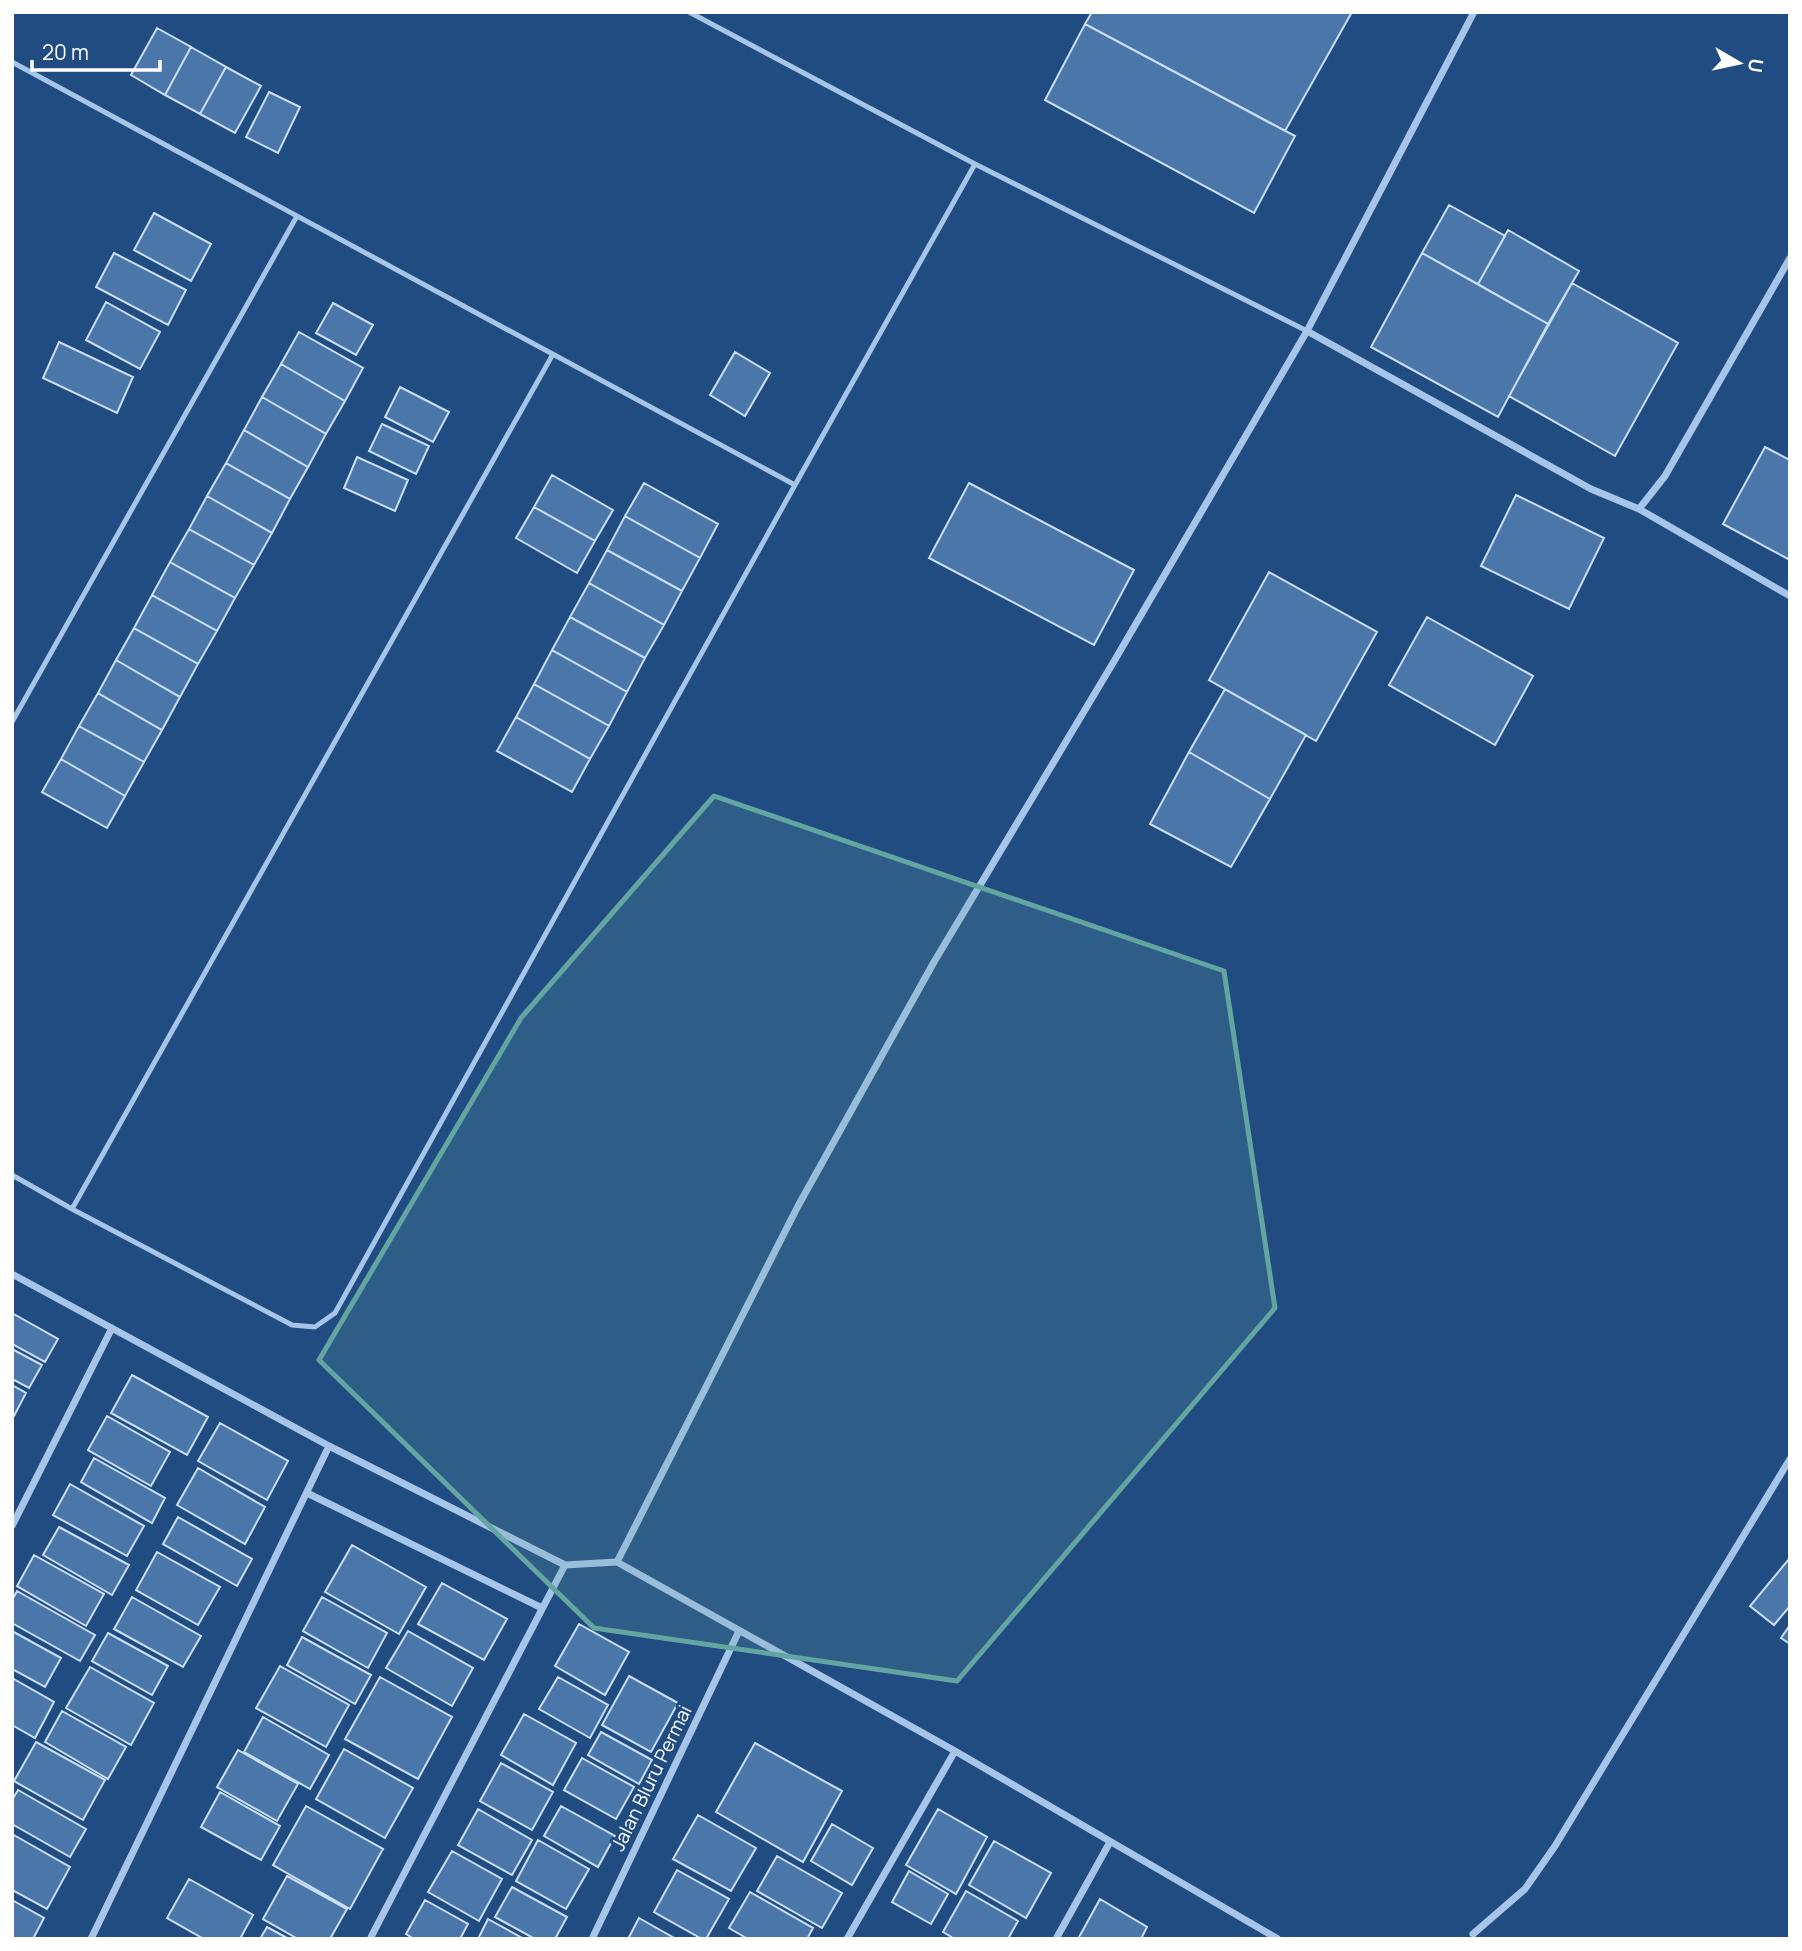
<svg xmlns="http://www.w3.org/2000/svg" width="1802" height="1951" font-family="Manrope,sans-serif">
	<rect width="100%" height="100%" fill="#214c81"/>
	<path fill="#4a76aa" stroke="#cbdff6" stroke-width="2" d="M1092 12H1352L1285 131 1085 24Z
		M1085 24 1295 136 1254 213 1045 100Z
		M157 28 191 47 165 95 131 75Z
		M191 47 226 67 200 114 165 95Z
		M226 67 261 86 235 133 200 114Z
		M269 92 300 107 278 153 246 137Z
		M1449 205 1505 236 1478 284 1422 253Z
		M154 213 211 244 191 281 134 250Z
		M1508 230 1579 271 1548 324 1478 284Z
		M114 253 186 290 168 325 96 287Z
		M1422 253 1548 324 1498 417 1371 347Z
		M1572 283 1678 343 1615 456 1509 396Z
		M106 302 160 332 140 369 86 340Z
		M333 303 373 325 356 355 316 333Z
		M299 332 363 368 345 401 281 364Z
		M59 342 133 377 117 413 43 378Z
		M735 352 770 373 745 416 710 395Z
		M281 364 345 401 326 434 262 397Z
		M400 387 449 412 433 442 385 417Z
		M262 397 326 434 308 467 244 430Z
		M382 424 429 446 416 474 369 451Z
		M244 430 308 467 290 499 226 463Z
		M1765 447 1790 460V560L1723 524Z
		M357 457 408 480 395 511 344 488Z
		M226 463 290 499 272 533 207 496Z
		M552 475 613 510 595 541 534 507Z
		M644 483 718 524 700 558 625 516Z
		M969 483 1134 570 1094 645 929 558Z
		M1516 495 1604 538 1569 609 1481 566Z
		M207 496 272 533 254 565 189 529Z
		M534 507 595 541 577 573 516 538Z
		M625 516 700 558 682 591 607 550Z
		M189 529 254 565 235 598 170 562Z
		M607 550 682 591 664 625 589 583Z
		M170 562 235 598 217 631 152 595Z
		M1269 572 1377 632 1316 741 1209 680Z
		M589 583 664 625 645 658 570 617Z
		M152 595 217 631 198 664 134 628Z
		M570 617 645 658 627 692 552 650Z
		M1427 617 1533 676 1495 745 1389 685Z
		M134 628 198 664 180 697 116 660Z
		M552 650 627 692 609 726 534 684Z
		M116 660 180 697 162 730 98 693Z
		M534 684 609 726 590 759 516 717Z
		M1225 689 1306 735 1270 799 1189 752Z
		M98 693 162 730 144 762 79 726Z
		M516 717 590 759 572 792 497 751Z
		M79 726 144 762 125 796 61 759Z
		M1189 752 1270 799 1231 867 1150 824Z
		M61 759 125 796 107 828 42 792Z
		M12 1313 58 1339 45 1362 12 1344Z
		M12 1349 42 1365 29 1388 12 1379Z
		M132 1375 208 1417 187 1455 111 1413Z
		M12 1385 26 1393 14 1416H12Z
		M107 1416 170 1452 151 1486 88 1450Z
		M220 1423 288 1461 267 1500 198 1461Z
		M94 1458 165 1498 152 1523 81 1482Z
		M198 1468 265 1507 245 1544 177 1505Z
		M70 1484 144 1526 127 1556 53 1515Z
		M178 1517 252 1559 237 1586 163 1544Z
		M59 1527 129 1565 112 1595 43 1555Z
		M352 1545 426 1587 399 1634 325 1592Z
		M157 1552 220 1587 198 1625 136 1590Z
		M34 1555 104 1594 86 1626 17 1586Z
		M1789 1559 1790 1606 1774 1625 1750 1606Z
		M442 1583 507 1619 484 1660 418 1624Z
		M17 1591 95 1635 80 1661 12 1623V1600Z
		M132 1597 201 1636 183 1667 114 1629Z
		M322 1597 387 1633 368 1668 303 1631Z
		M579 1624 629 1652 605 1695 555 1666Z
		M1790 1625V1644L1781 1638Z
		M12 1631 61 1658 45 1687 12 1669Z
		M408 1631 473 1668 452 1706 386 1668Z
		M108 1633 168 1666 152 1695 92 1661Z
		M302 1637 371 1675 355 1704 287 1665Z
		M280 1666 349 1705 326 1747 256 1708Z
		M90 1667 154 1703 131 1745 66 1708Z
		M629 1676 678 1703 651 1752 602 1725Z
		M380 1677 452 1717 418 1779 345 1739Z
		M558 1677 608 1705 590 1738 539 1709Z
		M12 1678 54 1702 35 1738 12 1725Z
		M62 1711 126 1747 108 1779 45 1742Z
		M524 1714 576 1743 553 1785 501 1755Z
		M263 1717 329 1755 310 1789 244 1752Z
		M601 1732 652 1760 639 1784 588 1755Z
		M36 1742 105 1780 83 1820 14 1781Z
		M755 1743 842 1791 803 1862 716 1812Z
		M344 1749 413 1788 385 1838 316 1799Z
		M238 1750 298 1784 277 1821 217 1787Z
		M582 1758 634 1787 616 1819 564 1790Z
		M501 1763 553 1792 532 1830 480 1801Z
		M18 1790 86 1829 70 1857 12 1824V1800Z
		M220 1792 280 1826 261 1860 201 1827Z
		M306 1806 383 1849 350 1909 273 1865Z
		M561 1806 615 1836 598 1867 544 1836Z
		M478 1809 532 1840 512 1875 458 1845Z
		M938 1809 987 1837 956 1894 906 1865Z
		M698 1815 756 1848 731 1891 673 1859Z
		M832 1824 873 1848 852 1885 811 1861Z
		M12 1834 70 1867 47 1909 12 1890Z
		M538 1840 589 1869 566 1909 516 1881Z
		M994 1841 1051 1873 1026 1918 969 1885Z
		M452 1851 502 1879 479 1921 428 1892Z
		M777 1856 842 1893 822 1928 757 1891Z
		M677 1870 729 1899 706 1939H702L654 1912Z
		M909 1871 948 1894 931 1924 892 1902Z
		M287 1876 347 1909 330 1939H298L263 1919Z
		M189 1879 253 1915 240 1939H204L167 1918Z
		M512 1887 567 1917 555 1939H535L495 1917Z
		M966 1891 1018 1921 1008 1939H955L943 1932Z
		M750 1892 813 1928 807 1939H748L729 1928Z
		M1100 1899 1147 1927 1141 1939H1078Z
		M12 1900 44 1918 33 1939H12Z
		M425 1900 468 1924 460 1939H414L406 1934Z
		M639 1918 676 1939H628Z
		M488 1919 524 1939H478Z
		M267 1927 289 1939H260Z"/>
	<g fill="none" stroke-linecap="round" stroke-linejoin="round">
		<path stroke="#a7c5e8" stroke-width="5" d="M689 12 975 164 1307 331
			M12 62 795 485
			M12 722 297 216
			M12 1175 72 1209 292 1325 315 1327 335 1313 795 485 975 164
			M72 1209 553 354"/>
		<path stroke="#a7c5e8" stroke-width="7" d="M1307 331 1591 489 1639 509 1665 476 1790 258
			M1639 509 1790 596
			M12 1274 329 1446 565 1565 617 1562 955 1751 1278 1939
			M307 1493 542 1608
			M12 1526 112 1328
			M617 1562 798 1206 934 962 1113 663 1307 331 1474 12
			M1473 1934 1525 1889 1555 1846 1790 1459
			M91 1939 329 1446
			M370 1939 565 1565
			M592 1939 739 1631
			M847 1939 955 1751
			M1056 1939 1110 1842"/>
	</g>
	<path fill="#63a6a1" fill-opacity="0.2" stroke="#63a6a1" stroke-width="5" stroke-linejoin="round" d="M714 796 1224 971 1275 1308 957 1681 594 1628 319 1360 521 1018Z"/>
	<g text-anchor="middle" stroke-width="6" stroke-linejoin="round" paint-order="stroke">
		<g font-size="19" fill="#fff" stroke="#214c81">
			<text transform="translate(651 1778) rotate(-64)" y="7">Jalan Bluru Permai</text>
		</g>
	</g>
	<rect width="1802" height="1951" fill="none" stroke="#ffffff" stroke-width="28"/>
	<g transform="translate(1739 63) rotate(99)" stroke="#214c81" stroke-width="5" paint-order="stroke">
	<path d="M0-5L12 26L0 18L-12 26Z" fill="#ffffff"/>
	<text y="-10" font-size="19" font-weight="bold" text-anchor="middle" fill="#ffffff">U</text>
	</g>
	<path d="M32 60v10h128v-10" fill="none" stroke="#ffffff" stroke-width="3.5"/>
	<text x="42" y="60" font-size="21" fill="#ffffff" stroke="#214c81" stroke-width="5" paint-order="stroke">20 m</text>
</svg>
